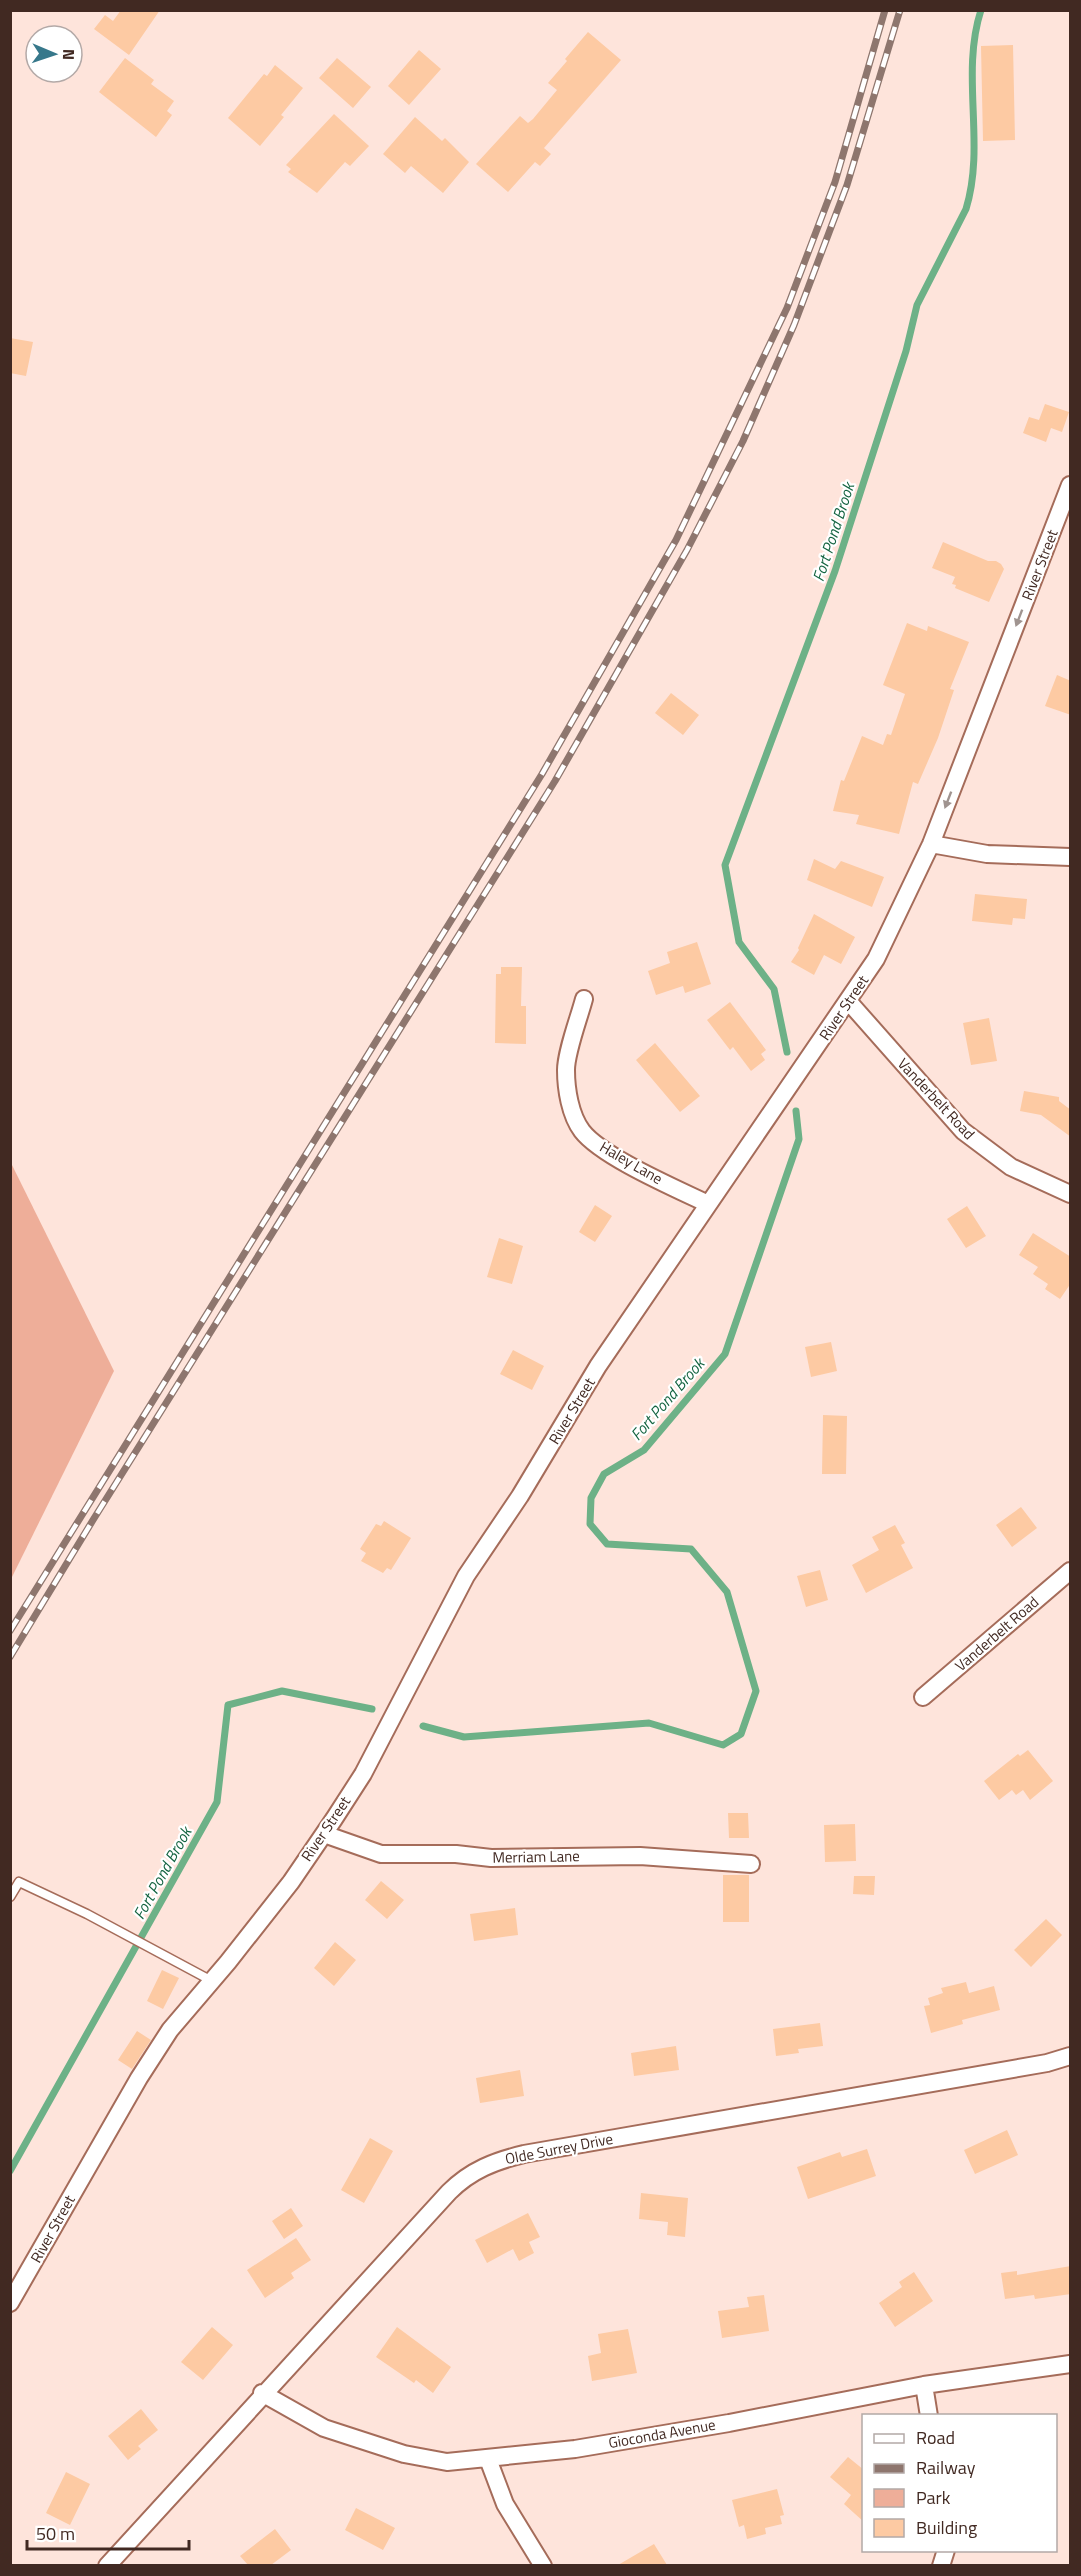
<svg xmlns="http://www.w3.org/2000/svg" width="1081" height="2576" font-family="'Titillium Web',sans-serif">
	<rect width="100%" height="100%" fill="#fee4db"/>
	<path fill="#eeae99" d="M11 1163 114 1371 11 1579H10Z"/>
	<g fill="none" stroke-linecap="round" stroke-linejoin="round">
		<path stroke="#6db187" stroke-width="7" d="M787 1052 774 989 739 942 725 865 835 571 906 351 917 305 966 209C986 144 960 75 981 10
			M423 1726 464 1737 649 1723 723 1745 741 1734 756 1691 727 1592 691 1549 607 1544 590 1524 591 1498 604 1474 644 1450 725 1354 799 1139 796 1111
			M10 2171 217 1802 228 1705 282 1691 372 1709"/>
	</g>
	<path fill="#fdcaa3" d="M121 10H160L129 55 94 29 105 15 113 21Z
		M588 32 621 60 544 148 551 154 540 166 535 162 508 192 476 164 520 116 528 123 533 119 557 90 548 83 567 61 565 59Z
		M1013 45 1015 140 983 141 981 46Z
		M419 50 441 69 409 105 388 86Z
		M125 58 154 80 151 84 174 101 167 111 172 115 156 137 99 92Z
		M337 58 371 87 353 108 319 78Z
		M275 65 303 88 281 115 284 117 260 146 228 118 264 74 267 76Z
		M334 114 369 146 350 166 345 162 317 193 288 172 291 169 286 165Z
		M415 117 442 141 445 138 469 162 443 193 411 166 405 173 383 154Z
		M10 338 33 342 26 376 10 373Z
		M1045 404 1069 412 1062 432 1051 428 1046 442 1023 433 1029 417 1039 420Z
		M943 542 988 561H996L1001 564 1004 569 989 602 955 588 956 585 952 584 955 577 932 568Z
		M907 623 927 631 928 626 969 642 950 689 954 690 938 738 918 784 913 782 899 834 856 824 859 815 833 811 841 780 844 781 862 736 883 745 887 734 891 735 905 694 883 685Z
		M1057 675 1071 681V715L1045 706Z
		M671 693 699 715 683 735 655 713Z
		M814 859 835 869 841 861 884 877 872 907 807 880Z
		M975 894 1027 899 1025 919 1013 918 1012 925 972 921Z
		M814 914 855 937 841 964 824 955 814 975 791 962 799 950 798 948Z
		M697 942 711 984 685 993 683 986 656 995 648 971 670 963 667 952Z
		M501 967H522L521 1006H526V1044L495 1043 496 974H501Z
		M730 1002 766 1050 761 1054 765 1060 751 1071 733 1047 730 1050 707 1020Z
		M989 1018 997 1061 971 1065 963 1023Z
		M655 1043 700 1096 680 1112 636 1060Z
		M1024 1091 1059 1097V1101L1071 1110V1137L1041 1115 1020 1111Z
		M595 1205 612 1216 595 1242 579 1232Z
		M967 1206 986 1236 966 1248 947 1219Z
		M1033 1233 1071 1257V1283L1060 1299 1045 1289 1048 1284 1033 1274 1038 1267 1019 1255Z
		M499 1238 523 1246 512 1284 487 1277Z
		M831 1342 837 1371 811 1377 805 1347Z
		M513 1350 544 1366 532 1390 500 1374Z
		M823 1415 847 1416 846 1474H822Z
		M1021 1507 1037 1528 1012 1547 996 1525Z
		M384 1521 411 1538 391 1570 387 1568 383 1573 361 1561 366 1553 360 1549 376 1524 381 1526Z
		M895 1525 905 1543 901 1545 913 1568 866 1593 852 1565 879 1550 872 1537Z
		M820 1570 828 1600 806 1607 797 1576Z
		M1028 1750 1053 1781 1030 1800 1023 1790 1016 1795 1012 1790 999 1800 984 1781 1018 1754 1020 1756Z
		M728 1813H748L749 1838H729Z
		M855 1824 856 1861 825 1862 824 1825Z
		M723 1875H749V1922H723Z
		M854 1876H875L874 1895 853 1894Z
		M381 1881 404 1900 387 1919 365 1900Z
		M515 1908 518 1935 474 1941 470 1914Z
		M1046 1919 1062 1935 1031 1967 1014 1950Z
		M335 1942 356 1960 334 1986 314 1968Z
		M162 1970 179 1978 163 2009 147 2001Z
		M966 1982 969 1993 994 1986 1000 2010 962 2020 963 2024 931 2033 924 2006 930 2005 928 1998 943 1993 941 1988Z
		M820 2023 823 2046 798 2049 799 2053 776 2056 773 2029Z
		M137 2031 151 2040 132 2069 118 2060Z
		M676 2046 679 2070 634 2076 631 2053Z
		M520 2070 524 2096 480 2103 476 2078Z
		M1007 2130 1018 2155 975 2174 964 2150Z
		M370 2138 393 2151 364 2203 341 2190Z
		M867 2149 876 2176 808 2199 797 2167 840 2152 842 2157Z
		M641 2193 688 2198 685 2237 667 2235 668 2222 639 2219Z
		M291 2208 303 2226 284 2239 272 2221Z
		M528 2213 540 2237 529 2242 534 2253 519 2261 513 2249 487 2263 475 2240Z
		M296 2238 311 2260 291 2273 294 2278 265 2298 247 2270Z
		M1071 2266V2294L1035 2299 1034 2295 1005 2299 1001 2273 1017 2271V2275Z
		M914 2272 933 2301 895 2327 879 2303 902 2287 899 2282Z
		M764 2295 769 2331 722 2338 718 2311 749 2307 747 2297Z
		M212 2327 233 2345 203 2380 181 2362Z
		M397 2327 451 2367 433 2393 416 2380 414 2383 376 2357Z
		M628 2329 637 2373 592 2381 588 2356 601 2353 598 2334Z
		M141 2409 158 2430 138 2446 141 2449 128 2460 108 2436Z
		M848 2457 864 2470V2522L844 2504 851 2495 830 2477Z
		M66 2472 90 2484 70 2525 46 2513Z
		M777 2489 784 2515 780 2516 782 2524 765 2528 766 2534 747 2539 744 2525 739 2527 732 2500Z
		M356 2508 395 2528 383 2550 345 2530Z
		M275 2529 291 2550 271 2565H248L240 2556Z
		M654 2544 667 2565H618Z"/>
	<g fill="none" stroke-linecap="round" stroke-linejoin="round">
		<defs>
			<path id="service" d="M10 1897 19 1882 87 1914 212 1981"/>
			<path id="minor" d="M931 844 987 854 1070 857
				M584 999C579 1018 566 1052 566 1070 566 1089 570 1115 582 1131 602 1157 677 1189 708 1204
				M849 1002 963 1131 1011 1167 1070 1194
				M923 1697 1070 1571
				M324 1834 381 1854H456L491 1858 640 1856 751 1864
				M10 2303 139 2078 170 2030 228 1962 291 1882 334 1819 363 1774 466 1576 520 1496 598 1366 876 959 931 844 1070 485
				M924 2385 929 2416
				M262 2393 324 2428 404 2454 447 2462 575 2449 729 2423 924 2385 1070 2364
				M488 2459 505 2504 543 2566
				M107 2566 449 2192C471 2170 495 2161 524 2154L1047 2063 1070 2056
				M941 2566 946 2550"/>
		</defs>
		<use href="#service" stroke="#a56c5a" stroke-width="11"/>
		<use href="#minor" stroke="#a56c5a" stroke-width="20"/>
		<use href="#service" stroke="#fff" stroke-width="8"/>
		<use href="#minor" stroke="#fff" stroke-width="16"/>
		<defs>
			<path id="rail" d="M10 1631 542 774 676 540 787 308 835 182 885 10
				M10 1657 93 1520 555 781 687 550 743 441 794 325 847 185 900 10"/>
		</defs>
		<use href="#rail" stroke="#8e766e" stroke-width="7"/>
		<use href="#rail" stroke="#fff" stroke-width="4.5" stroke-dasharray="14" stroke-linecap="butt"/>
	</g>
	<defs><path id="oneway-solid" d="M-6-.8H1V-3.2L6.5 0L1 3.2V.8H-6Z" transform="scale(1.5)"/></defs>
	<g fill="#a09490">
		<use href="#oneway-solid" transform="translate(1019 618) rotate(111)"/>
		<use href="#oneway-solid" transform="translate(948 800) rotate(111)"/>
	</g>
	<g text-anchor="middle" stroke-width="4.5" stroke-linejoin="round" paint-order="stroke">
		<g font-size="15" fill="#412922" stroke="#fff">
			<text transform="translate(1040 565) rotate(-69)" y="5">River Street</text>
			<text transform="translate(844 1008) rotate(-56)" y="5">River Street</text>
			<text transform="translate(936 1099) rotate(47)" y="5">Vanderbelt Road</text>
			<text transform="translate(631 1163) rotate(30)" y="5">Haley Lane</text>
			<text transform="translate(572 1411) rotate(-59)" y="5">River Street</text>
			<text transform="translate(997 1634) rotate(-41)" y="5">Vanderbelt Road</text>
			<text transform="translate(326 1829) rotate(-56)" y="5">River Street</text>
			<text transform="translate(536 1857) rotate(-1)" y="5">Merriam Lane</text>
			<text transform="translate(559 2149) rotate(-11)" y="5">Olde Surrey Drive</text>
			<text transform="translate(53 2229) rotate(-61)" y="5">River Street</text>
			<text transform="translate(662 2434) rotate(-10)" y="5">Gioconda Avenue</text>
		</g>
		<g font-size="16" font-style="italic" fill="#146441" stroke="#fff">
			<text transform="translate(833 532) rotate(-72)" y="6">Fort Pond Brook</text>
			<text transform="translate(667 1399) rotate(-49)" y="6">Fort Pond Brook</text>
			<text transform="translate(162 1873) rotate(-61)" y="6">Fort Pond Brook</text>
		</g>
	</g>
	<rect width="1081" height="2576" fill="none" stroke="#412922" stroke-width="24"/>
	<rect x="862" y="2414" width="195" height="138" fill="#ffffff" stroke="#b3a9a7" stroke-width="1.5"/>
	<rect x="874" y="2434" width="30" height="9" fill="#ffffff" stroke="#b3a9a7" stroke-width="1.5"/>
	<text x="916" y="2444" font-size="18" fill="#412922">Road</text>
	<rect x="874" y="2464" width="30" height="9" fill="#8e766e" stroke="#b3a9a7" stroke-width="1.5"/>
	<text x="916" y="2474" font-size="18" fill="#412922">Railway</text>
	<rect x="874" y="2489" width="30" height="18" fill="#eeae99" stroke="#b3a9a7" stroke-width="1.5"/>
	<text x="916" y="2504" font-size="18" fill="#412922">Park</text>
	<rect x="874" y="2519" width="30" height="18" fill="#fdcaa3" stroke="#b3a9a7" stroke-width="1.5"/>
	<text x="916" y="2534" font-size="18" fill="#412922">Building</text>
	<g transform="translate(54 54) rotate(92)"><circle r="28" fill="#ffffff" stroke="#b3a9a7" stroke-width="1.5"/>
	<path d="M0-4.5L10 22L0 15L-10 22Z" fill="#37788b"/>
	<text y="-9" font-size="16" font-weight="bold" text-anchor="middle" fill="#412922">N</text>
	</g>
	<path d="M27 2540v9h162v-9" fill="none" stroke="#412922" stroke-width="3"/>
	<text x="36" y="2540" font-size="18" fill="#412922" stroke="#ffffff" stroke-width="4.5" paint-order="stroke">50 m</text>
</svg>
